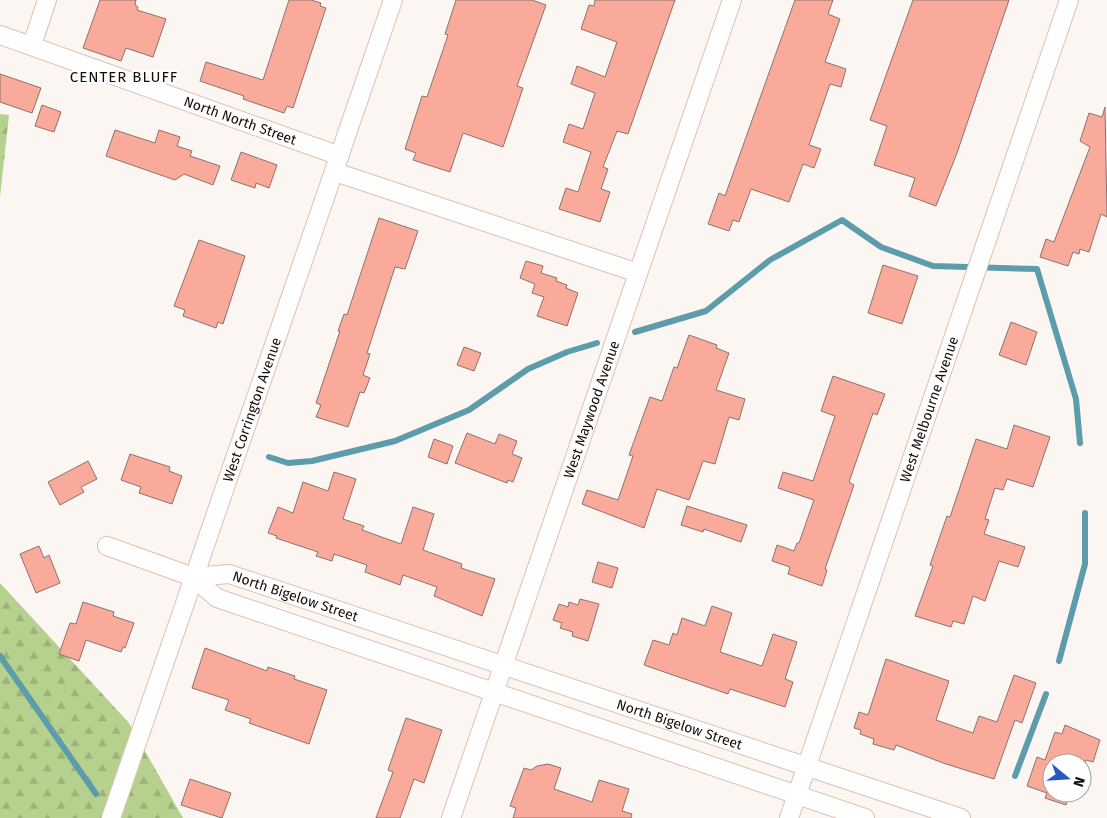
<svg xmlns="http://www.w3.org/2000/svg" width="1107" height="818" font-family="'Fira Sans',sans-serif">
	<defs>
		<pattern id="forest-firs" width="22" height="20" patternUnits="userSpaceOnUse" patternTransform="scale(1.25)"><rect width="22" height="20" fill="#b5d18d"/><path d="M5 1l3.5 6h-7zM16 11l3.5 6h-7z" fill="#9bb278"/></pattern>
	</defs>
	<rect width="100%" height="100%" fill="#fcf6f3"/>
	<path fill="url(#forest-firs)" d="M0 114 9 115 0 197Z
		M0 583 129 723 183 818H0Z"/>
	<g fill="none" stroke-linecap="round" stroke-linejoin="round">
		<path stroke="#5c9cab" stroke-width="6" d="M635 332 706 311 770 260 842 220 881 247 933 266 1037 269 1076 399 1080 443
			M269 457 288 463 312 461 395 441 469 410 528 369 567 352 597 343
			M0 656 96 794
			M1059 661 1085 564V513
			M1015 776 1046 694"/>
	</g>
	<path fill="#f9aa9a" stroke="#8e716b" d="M100 0H136L135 5 138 7 137 10 166 19 153 57 126 48 121 61 83 48Z
		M289 0H311L321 3 320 6 326 8 293 108 287 106 284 113 243 99 244 96 200 81 206 62 263 80Z
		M456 0H532L546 5 517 86 523 88 503 147 463 133 450 172 413 160 416 153 405 149 422 96 427 97 448 35 445 34Z
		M595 0H675L628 134 617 131 603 167 608 169 601 189 610 192 600 222 559 209 566 188 578 192 591 152 563 142 569 124 583 129 595 93 571 84 577 66 605 77 617 42 581 29 589 5 594 6Z
		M795 0H833L828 14 840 19 825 62 846 69 841 87 830 84 809 145 821 149 814 168 803 164 789 202 751 189 739 222 733 220 729 231 708 224 719 193 725 196Z
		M913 0H1009L957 153 936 206 909 196 915 178 874 165 887 126 870 120Z
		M0 74 41 88 32 113 0 102Z
		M42 105 61 112 54 132 35 126Z
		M1105 107 1107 217 1101 214 1089 252 1080 249 1079 254 1073 252 1068 266 1040 257 1046 239 1054 242 1090 147 1080 141 1089 113 1102 117Z
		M115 130 155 143 159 130 180 137 177 146 192 151 190 156 220 166 213 185 184 174 175 180 106 156Z
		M241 152 277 165 269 188 256 183 255 188 231 180Z
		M379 218 418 231 405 269 395 267 367 353 370 354 363 375 370 378 364 393 360 392 348 427 316 417 321 405 316 403 340 331H338L344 314 347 315Z
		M199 240 245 256 223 324 218 322 216 328 183 316 185 310 174 306Z
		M526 261 543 266 541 273 557 278 556 281 567 285 566 288 578 293 567 326 537 316 544 297 532 293 535 284 520 278Z
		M883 265 918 276 902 324 868 313Z
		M1011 322 1037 332 1026 365 999 355Z
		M689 335 717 345 716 348 729 353 716 390 745 399 739 420 729 417 715 464 703 461 689 500 657 489 644 528 582 504 587 490 618 500 633 456 629 455 650 397 662 401 674 367 677 368Z
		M464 347 481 353 474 371 457 365Z
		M833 376 885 394 877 415 873 413 849 482 854 485 825 569 827 570 822 586 788 574 790 567 772 561 777 545 794 551 797 543H799L814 500 778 488 783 472 813 481 835 416 821 411Z
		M1014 425 1050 437 1033 487 1007 479 1003 490 995 488 985 519 989 520 984 534 1025 547 1018 567 999 561 985 601 973 596 964 624 953 621 951 627 915 616 933 566 930 565 947 516 950 517 976 439 1007 449Z
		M467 433 495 444 499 434 517 441 512 454 522 458 513 482 508 480 507 483 455 463Z
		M434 439 453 446 447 464 428 457Z
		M130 454 170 467 169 471 182 476 172 504 139 493 141 487 121 480Z
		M88 461 97 479 81 487 84 492 60 505 48 482Z
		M334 472 356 479 343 519 364 526 362 530 401 544 413 507 434 514 423 550 462 564 461 568 495 579 482 616 434 596 437 587 403 575 400 585 365 572 367 565 334 554 332 561 316 556 318 552 276 538 277 536 268 533 278 507 293 513 303 482 328 491Z
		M687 506 747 525 741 542 704 529 703 532 681 525Z
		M39 546 44 558 49 555 60 583 36 593 20 554Z
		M598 562 618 568 612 588 592 582Z
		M580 599 599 604 588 641 572 636 573 632 560 628 562 623 553 620 559 604 568 607 569 602 578 605Z
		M83 602 114 612 113 616 134 623 125 648 123 647 121 652 86 640 79 661 59 654 70 623 76 624Z
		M712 606 732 613 720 652 762 666 773 634 797 642 785 679 793 682 785 707 730 689 728 694 644 665 653 640 669 645 673 633 677 635 682 618 705 626Z
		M205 648 267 671 268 667 295 676 294 679 327 690 309 744 249 723 251 719 225 710 229 700 192 688Z
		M886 659 949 681 936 720 973 733 979 716 997 722 1014 675 1036 683 1022 723 1015 720 994 779 943 763 896 745 894 750 873 744 874 739 860 734 861 730 854 728 859 712 868 715Z
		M406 718 442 730 424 783 414 779 400 818H376L393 772 388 770Z
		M1065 725 1100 740 1093 762 1086 760 1083 768 1082 763H1052V793H1070L1066 805 1045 798 1047 793 1027 786 1037 757 1045 760 1055 732 1062 734Z
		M548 764 561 768 554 789 592 802 599 780 629 789 622 811 632 814 631 818H513L516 808 510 806 524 768 531 770 537 766Z
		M190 779 231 793 222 818 181 805Z"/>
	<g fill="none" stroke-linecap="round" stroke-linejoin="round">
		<defs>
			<g id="minor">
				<path id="s1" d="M0 35 340 156"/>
				<path d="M32 45 47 0"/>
				<path d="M335 172 638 273"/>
				<path d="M107 546 193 577 217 598 865 818"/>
				<path id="s2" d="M193 577 229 574 961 818"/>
				<path id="s3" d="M111 818 393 0"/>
				<path id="s4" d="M451 818 732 0"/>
				<path id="s5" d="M789 818 1069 0"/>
			</g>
		</defs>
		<use href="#minor" stroke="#dcc0b1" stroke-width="20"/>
		<use href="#minor" stroke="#fff" stroke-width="18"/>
	</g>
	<g text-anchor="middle" stroke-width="4.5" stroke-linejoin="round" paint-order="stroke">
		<g font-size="14" fill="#160d08" stroke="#fff">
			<text dy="5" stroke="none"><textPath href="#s1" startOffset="255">North North Street</textPath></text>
			<text dy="5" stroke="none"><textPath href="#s3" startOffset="432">West Corrington Avenue</textPath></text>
			<text dy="5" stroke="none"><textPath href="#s4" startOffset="432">West Maywood Avenue</textPath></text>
			<text dy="5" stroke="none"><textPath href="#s5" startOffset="432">West Melbourne Avenue</textPath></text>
			<text dy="5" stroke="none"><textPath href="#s2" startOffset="106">North Bigelow Street</textPath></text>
			<text dy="5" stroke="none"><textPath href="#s2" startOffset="511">North Bigelow Street</textPath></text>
		</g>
		<g font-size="15" letter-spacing="1" fill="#160d08" stroke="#fff">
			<text x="124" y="82">CENTER BLUFF</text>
		</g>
	</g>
	<g transform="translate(1067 778) rotate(108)"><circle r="24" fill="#ffffff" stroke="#a29e9c"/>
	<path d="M0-4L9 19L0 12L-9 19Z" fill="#2857c5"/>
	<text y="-8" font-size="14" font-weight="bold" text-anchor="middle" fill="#160d08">N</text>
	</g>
</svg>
